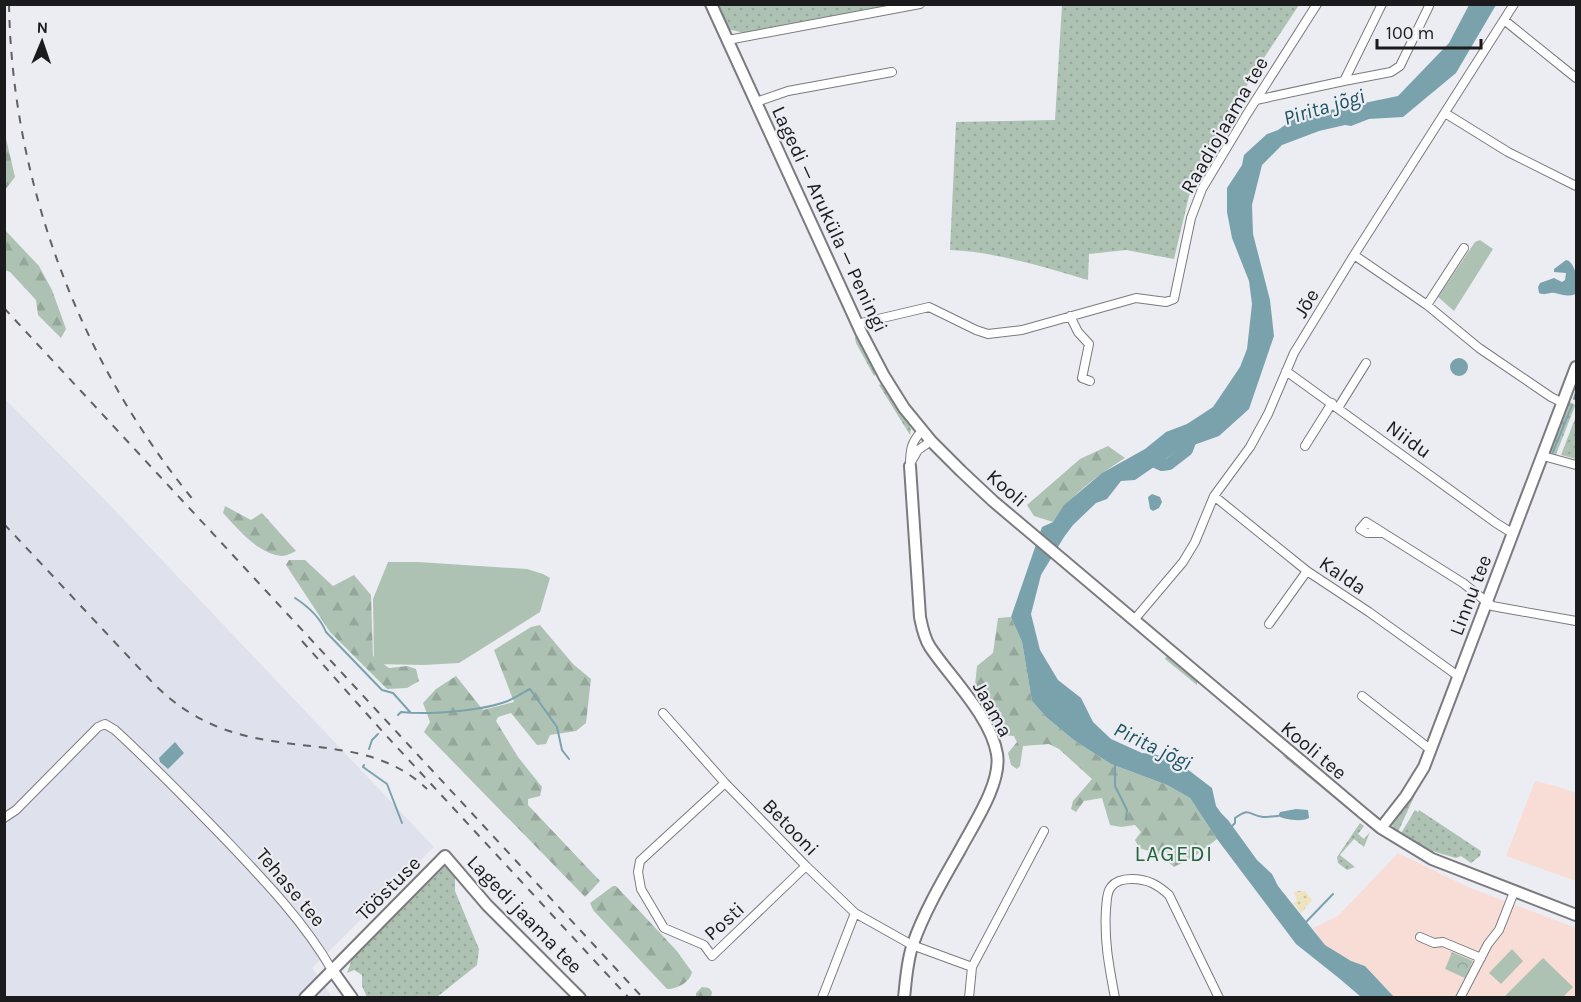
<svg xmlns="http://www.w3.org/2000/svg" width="1581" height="1002" font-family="Karla,sans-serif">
	<defs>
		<pattern id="grass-dots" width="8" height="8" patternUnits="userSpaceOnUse" patternTransform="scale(1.5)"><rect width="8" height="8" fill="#aec2b3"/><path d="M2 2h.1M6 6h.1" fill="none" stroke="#95a69a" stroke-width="1.8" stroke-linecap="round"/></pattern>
		<pattern id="forest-firs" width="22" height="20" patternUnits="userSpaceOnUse" patternTransform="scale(1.5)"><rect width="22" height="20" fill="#aec2b3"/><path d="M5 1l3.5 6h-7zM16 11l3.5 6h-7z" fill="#95a69a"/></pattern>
		<pattern id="sand-dots" width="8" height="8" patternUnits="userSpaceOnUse" patternTransform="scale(1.5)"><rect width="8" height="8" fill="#eee4bf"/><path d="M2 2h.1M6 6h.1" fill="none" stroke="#ccc3a4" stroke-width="1.8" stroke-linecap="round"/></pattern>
		<pattern id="park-crowns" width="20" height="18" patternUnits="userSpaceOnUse" patternTransform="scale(1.5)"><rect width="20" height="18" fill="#aec2b3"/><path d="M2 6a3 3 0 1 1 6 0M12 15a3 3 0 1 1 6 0" fill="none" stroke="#95a69a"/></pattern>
	</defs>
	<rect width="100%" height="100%" fill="#ecedf2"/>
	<path fill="#dfe1ed" d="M4 398 107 502 434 847 312 968 332 997H5Z"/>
	<path fill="#f7ddd6" d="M1535 781 1559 787 1576 793V881L1506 856Z
		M1398 853 1468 887 1576 928V997H1394L1365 966 1351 961 1325 946 1313 928 1338 916Z"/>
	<path fill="url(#grass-dots)" d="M715 5H893L745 33 727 29Z
		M1062 5H1299L1252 76 1189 196 1174 259 1126 250 1089 254 1088 280C1043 267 997 252 950 250L956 122 1055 120Z
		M857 336 876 374 874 376 856 343 855 337Z
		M881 384 908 422 911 429 910 435 879 385Z
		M1568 401 1574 404 1575 406 1555 457 1549 451Z
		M1576 416V459L1561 455Z
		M1167 655 1197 681V685L1165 659Z
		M1441 738 1397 834 1393 829 1392 823Z
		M1285 755 1350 809 1351 812 1283 756Z
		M1415 810 1418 812 1419 810 1481 851 1480 856 1471 863 1461 856 1456 858 1422 848 1400 835Z
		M1360 823 1364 826 1358 834 1364 839 1370 832 1364 847 1354 839 1340 855 1355 867 1347 870 1338 863 1337 857Z
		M445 866 455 875V891L479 949 477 965 437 997H367L362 986V975L354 970 347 973 352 959Z"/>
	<path fill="url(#forest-firs)" d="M5 134 15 177 5 190H4Z
		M4 229 39 266 52 290 66 329 61 338 38 315 36 300 10 272 5 270Z
		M1108 446 1125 458C1097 476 1071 494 1053 522L1034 516 1027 505 1080 459Z
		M225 506 251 520 262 513 296 551C292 553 286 556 282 556 258 554 238 529 223 513Z
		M289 560H305L333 586 354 575 371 595 373 656 389 668 407 666 416 669 419 681 407 688 387 689 330 632 286 565Z
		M1011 617 1022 642 1032 701 1046 717 1075 741 1111 764 1167 785 1190 798 1217 839 1195 856 1174 867 1159 854 1139 848 1135 840 1141 832 1135 825 1121 827 1110 825 1102 798 1084 801 1076 812 1071 809 1073 801 1092 779 1059 749 1049 744 1023 746 1020 766 1017 769 1011 765 1008 753 1017 742 1014 736 1001 735 975 685 977 666 993 653 998 618Z
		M540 625 573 664 591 679 586 723 576 731 550 735 546 744 537 745 511 713 498 717 496 721 518 757 542 787 540 796 528 799V805L600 881 585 897 424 732 430 722 423 703 436 689 456 676 483 710 514 702 494 650 531 627Z
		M613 886H616L676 950 692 972C690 982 678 989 667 989L593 910 590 903Z
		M702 987 709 988 712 992 711 997H696V993Z"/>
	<path fill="url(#sand-dots)" d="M1296 891H1305L1312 900 1301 913 1293 903 1297 901 1294 893Z"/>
	<path fill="url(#park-crowns)" d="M1452 952 1473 961 1465 978 1445 969Z"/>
	<path fill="#aec2b3" d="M1480 240 1493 249 1454 311 1438 297 1475 242Z
		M388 562H418L527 569 543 574 550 578 540 612 459 663 424 665 374 664 373 599Z
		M1512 949 1523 961 1501 984 1489 973Z
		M1543 958 1573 987 1563 997H1504Z"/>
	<path fill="#7aa2ad" d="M1469 5H1496L1456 73 1403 117 1369 119 1351 126 1345 125 1319 131 1282 145 1262 165 1252 205 1253 234 1270 300 1274 336 1249 409 1219 436 1177 451 1135 480 1121 481 1107 499 1096 503 1073 525 1064 537 1041 575 1031 614 1040 650 1058 680 1081 698 1093 722 1111 739 1142 753 1154 754 1178 762 1212 788 1216 806 1221 813 1228 820 1257 860 1272 874 1278 886 1325 945 1351 961 1365 966 1394 997H1361L1340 979 1296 944 1217 839 1190 798 1167 785 1111 764 1075 741 1046 717 1032 701 1022 642 1011 617 1042 527 1053 522 1064 505 1102 473 1145 449 1166 432 1187 424 1213 407 1240 367 1247 349 1252 304 1249 281 1232 238 1227 212V188L1242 165 1244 155 1267 134 1278 130 1296 117 1398 96 1449 43Z
		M1566 260 1569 261C1578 270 1577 282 1576 294 1567 297 1564 295 1555 293 1548 292 1546 296 1539 293L1538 287 1540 283 1554 278 1562 282 1565 280 1566 273 1554 272V269Z
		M1450 367a9 9 0 1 1 18 0a9 9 0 1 1-18 0Z
		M1152 494 1160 497 1162 502 1159 508 1153 511 1150 509 1148 497Z
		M175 742 184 753 168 769 160 762 159 758Z
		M1296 809 1308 810 1309 818C1302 822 1286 820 1278 816L1280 812Z"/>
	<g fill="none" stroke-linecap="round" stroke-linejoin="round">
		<path stroke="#7aa2ad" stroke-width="2" d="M1574 399 1576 392
			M1553 452 1572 405
			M295 598C309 607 320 617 326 632L382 690 393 693 410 712
			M398 715 401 712C427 715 480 711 505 702 513 699 522 693 530 689L557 727 562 750 569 759
			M369 749 372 740 378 734
			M364 765 363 767 387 784 402 823
			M1115 765V786L1127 810 1126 819
			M1231 827 1235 823V818C1250 807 1248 815 1263 817 1268 817 1274 816 1278 816
			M1306 922 1333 894"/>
		<path stroke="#7aa2ad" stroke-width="12" d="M1146 458 1162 465 1169 464 1187 450 1194 431"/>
		<defs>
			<path id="street" d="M1504 20 1576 78
				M728 40 920 4
				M1344 81 1391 72 1400 66 1429 6
				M1256 100 1344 81 1382 4
				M756 102 788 91 892 72
				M1445 113 1508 152 1576 186
				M1354 255 1427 305 1479 348 1551 397 1563 403
				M1427 305 1464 248
				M1070 316 1078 332 1089 344 1082 378 1090 381
				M857 324 929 307 976 330 988 334 1022 330 1136 298 1166 302 1174 299 1191 218 1202 189 1247 114 1317 4
				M1286 371 1496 523 1512 533
				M1338 408 1366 363
				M1305 446 1332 403
				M1543 456 1576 465
				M911 462 918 450 931 441
				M910 466C910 450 911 442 922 431
				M1214 496 1307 571 1369 612 1458 676
				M1381 533H1367L1360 529 1366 522 1463 583 1492 606 1576 621
				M1134 620 1183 562 1195 542 1214 496 1250 447 1268 414 1294 353 1354 255 1514 4
				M1269 624 1307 571
				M1362 696 1431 750
				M663 713 725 783 806 866 855 913 912 945 972 967
				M725 783 640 861 638 872 641 889 664 928 704 945 712 956 806 866
				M4 818 16 810 98 727 105 724 115 730C152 764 187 800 222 836 262 878 303 920 332 970
				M1420 937 1434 943 1443 942 1481 958
				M822 998 855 913
				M969 998 972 967 1044 831
				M1115 998C1109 966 1104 941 1106 909 1107 902 1106 893 1111 887 1116 880 1124 879 1132 879 1148 879 1158 885 1169 895L1219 998
				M1460 998 1488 944 1499 930 1514 892"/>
			<path id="secondary" d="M711 4 861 332 884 376 904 408 931 441 961 471 993 501 1364 814 1381 828 1432 859 1576 915
				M1381 828 1406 796 1424 767 1576 367
				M332 970 352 998
				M305 998 445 856 487 905 580 998
				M904 998C906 980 907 960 913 944 923 914 944 878 960 850 973 825 1002 783 997 754 991 717 950 677 930 647 924 638 922 627 920 617L910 466"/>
		</defs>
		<use href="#street" stroke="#7a7a7f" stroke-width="10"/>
		<use href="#secondary" stroke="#7a7a7f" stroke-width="14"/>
		<use href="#street" stroke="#fff" stroke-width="8"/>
		<use href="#secondary" stroke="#fff" stroke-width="10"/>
		<path stroke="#616164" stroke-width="2" stroke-dasharray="8 8" stroke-linecap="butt" d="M9 4C12 184 81 364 195 502
			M4 308 643 998
			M4 524 154 684C188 718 225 734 272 741 328 750 383 747 427 789
			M302 641 382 731 629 998"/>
	</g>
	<g text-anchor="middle" stroke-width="4.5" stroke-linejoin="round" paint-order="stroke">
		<g font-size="20" fill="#1b1b1d" stroke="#ecedf2">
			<text transform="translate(1224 125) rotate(-60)" y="7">Raadiojaama tee</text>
			<text transform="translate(830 219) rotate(65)" y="7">Lagedi — Aruküla — Peningi</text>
			<text transform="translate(1306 303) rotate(-59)" y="7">Jõe</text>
			<text transform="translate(1409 439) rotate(36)" y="7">Niidu</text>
			<text transform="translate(1007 488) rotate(41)" y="7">Kooli</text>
			<text transform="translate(1343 575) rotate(34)" y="7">Kalda</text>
			<text transform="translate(1470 595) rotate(-69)" y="7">Linnu tee</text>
			<text transform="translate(993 709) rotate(61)" y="7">Jaama</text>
			<text transform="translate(1314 750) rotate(40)" y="7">Kooli tee</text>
			<text transform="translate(791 827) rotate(46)" y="7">Betooni</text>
			<text transform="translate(291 887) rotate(50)" y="7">Tehase tee</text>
			<text transform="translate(388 888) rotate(-45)" y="7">Tööstuse</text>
			<text transform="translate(525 914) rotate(46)" y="7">Lagedi jaama tee</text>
			<text transform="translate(724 921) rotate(-42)" y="7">Posti</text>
		</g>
		<g font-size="21" font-style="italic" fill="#1a5260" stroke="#ecedf2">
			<text transform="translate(1324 107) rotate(-16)" y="7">Pirita jõgi</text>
			<text transform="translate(1153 746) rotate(26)" y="7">Pirita jõgi</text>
		</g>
		<g font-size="22" letter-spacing="1.5" fill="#246639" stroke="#ecedf2">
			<text x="1174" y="861">LAGEDI</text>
		</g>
	</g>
	<rect width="1581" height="1002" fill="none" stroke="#1b1b1d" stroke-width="12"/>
	<g transform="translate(42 42) rotate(2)" stroke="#ecedf2" stroke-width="4.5" paint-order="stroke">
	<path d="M0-4.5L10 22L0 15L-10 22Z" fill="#1b1b1d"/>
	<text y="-9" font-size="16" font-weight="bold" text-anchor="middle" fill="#1b1b1d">N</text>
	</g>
	<path d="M1377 39v9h104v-9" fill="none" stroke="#1b1b1d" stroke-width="3"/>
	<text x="1386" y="39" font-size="18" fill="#1b1b1d" stroke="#ecedf2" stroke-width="4.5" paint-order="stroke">100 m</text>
</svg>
